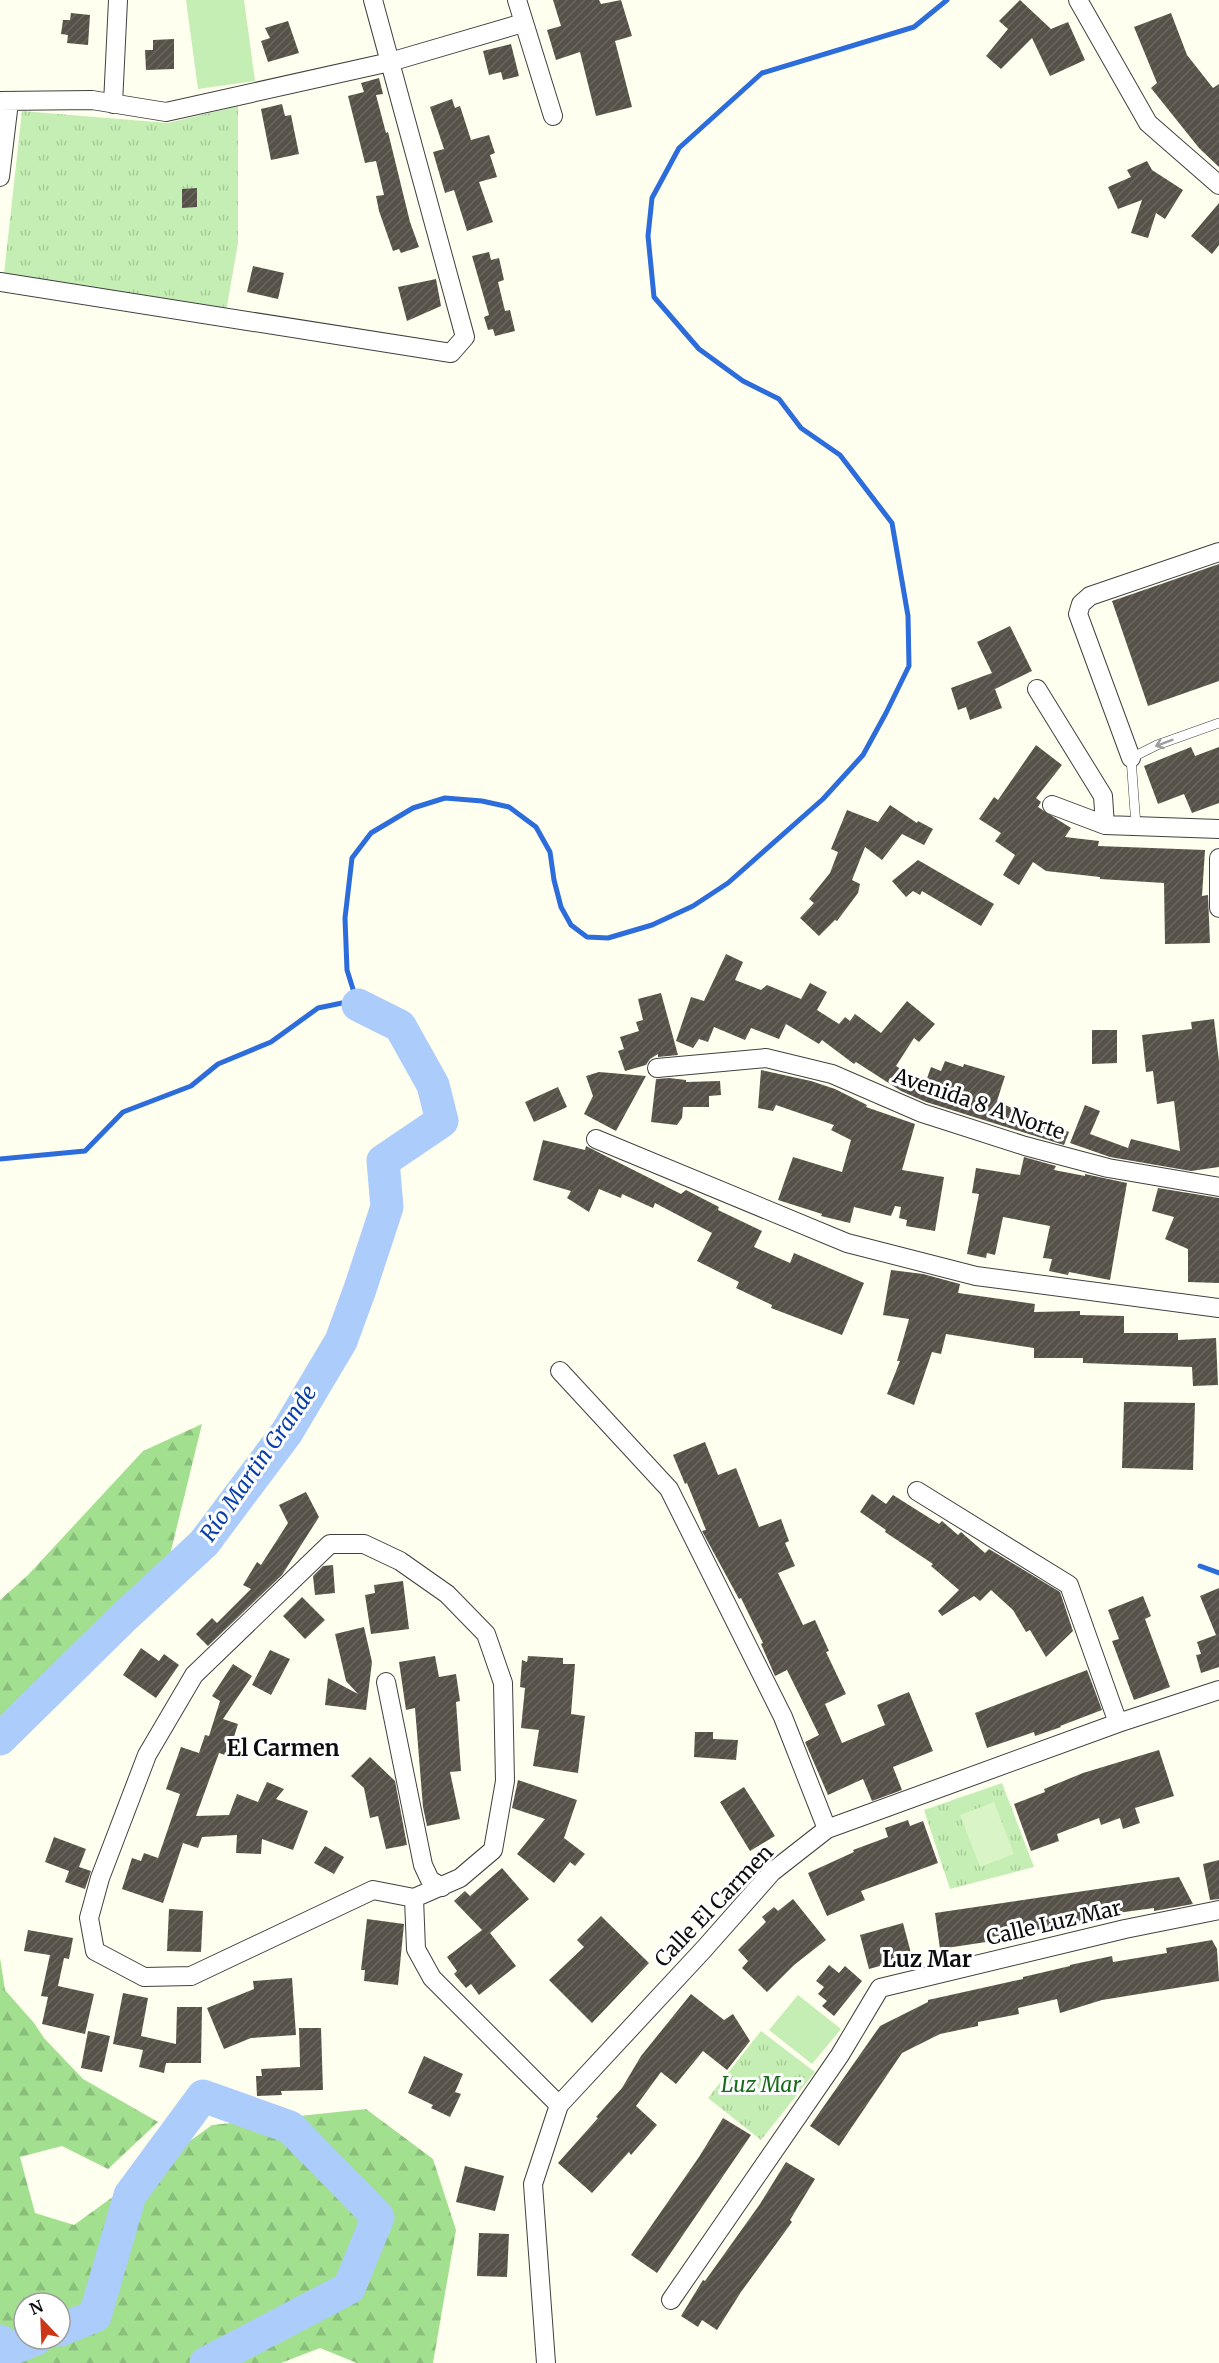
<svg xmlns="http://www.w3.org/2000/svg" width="1219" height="2363" font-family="Merriweather,serif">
	<defs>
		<pattern id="forest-firs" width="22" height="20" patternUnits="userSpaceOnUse" patternTransform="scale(1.5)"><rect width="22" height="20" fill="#a2e090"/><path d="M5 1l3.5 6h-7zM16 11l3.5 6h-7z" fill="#8abf7b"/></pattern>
		<pattern id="park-tufts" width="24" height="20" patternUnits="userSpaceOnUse" patternTransform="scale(1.5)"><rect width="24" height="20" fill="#c4eeb3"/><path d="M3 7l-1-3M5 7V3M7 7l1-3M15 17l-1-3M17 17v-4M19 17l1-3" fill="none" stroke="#a7cb99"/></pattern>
		<pattern id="building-hatch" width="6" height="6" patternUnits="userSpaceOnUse" patternTransform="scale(1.5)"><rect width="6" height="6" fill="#575249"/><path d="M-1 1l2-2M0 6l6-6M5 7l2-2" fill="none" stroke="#6a665f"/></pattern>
	</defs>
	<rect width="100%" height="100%" fill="#feffee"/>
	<path fill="#c4eeb3" d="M186 0H244L255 81 198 89Z
		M798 1995 841 2029 812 2064 769 2030Z"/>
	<path fill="url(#forest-firs)" fill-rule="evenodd" d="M202 1424 168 1563 0 1737V1600L28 1575 143 1451Z
		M0 1958 5 1990 34 2023 44 2038 83 2079 158 2122 108 2169 62 2146 20 2157 35 2213 74 2225 212 2125 366 2109 433 2159 456 2230 433 2363H357L320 2348 281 2363H0ZM24 2303H60V2339H24Z"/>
	<path fill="url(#park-tufts)" d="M238 106V243L226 312 4 274 22 111 168 123Z
		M1002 1783 1034 1867 950 1889 924 1810Z
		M761 2031 815 2072 761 2140 708 2098Z"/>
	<path fill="#d9f4c6" d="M994 1802 1014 1854 980 1867 960 1815Z"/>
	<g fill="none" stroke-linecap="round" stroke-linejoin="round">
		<path stroke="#2c6cdb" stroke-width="5" d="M0 1159 85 1151 123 1112 191 1086 218 1064 271 1042 318 1008 342 1003 358 1005 347 970 345 918 352 858 371 833 413 808 445 798 482 801 509 807 536 827 550 852 554 880 561 907 571 925 587 937 608 938 652 925 693 906 728 883 823 799 863 755 886 713 909 666 908 616 892 523 840 455 801 428 779 399 743 381 699 349 654 297 648 236 652 198 679 148 762 73 914 27 947 0
			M1200 1566 1219 1573"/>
		<path stroke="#acccfc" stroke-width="33" d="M0 1739 122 1619 204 1543 287 1432 341 1341 360 1289 387 1207 383 1161 442 1121 433 1085 400 1026 358 1005
			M60 2330 95 2316 130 2195 203 2096 290 2127 378 2217 349 2288 206 2363
			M0 2341 3 2352 36 2339"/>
	</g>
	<path fill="url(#building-hatch)" d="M553 0H599L601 4 621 0 632 36 615 41 632 107 596 116 580 52 556 60 547 30 561 26Z
		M1020 0 1051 29 1068 22 1085 60 1050 76 1032 38 1001 69 986 56 1008 29 999 21Z
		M71 13 90 15 88 45 67 43 68 35 61 34 63 20H70Z
		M1171 13 1187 55 1213 88 1219 84V167L1199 148 1151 88 1157 83 1134 27Z
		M288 21 299 53 268 62 261 41 270 38 265 28Z
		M174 39V69L146 70 145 50H153V40Z
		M511 44 519 76 503 80 501 72 489 75 483 51Z
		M379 78 383 94 376 95 386 133 388 132 410 222 419 247 401 253 399 249 393 251 379 211 376 196 384 195 376 161 365 163 348 96 364 92 361 83Z
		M452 99 455 108 460 106 471 140 489 135 495 153 490 155 497 177 479 182 493 222 467 231 454 190 445 193 433 152 444 149 430 107Z
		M282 104 285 116 291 115 299 154 271 160 261 109Z
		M1147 161 1152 170 1183 190 1165 219 1156 213 1148 238 1131 233 1142 200 1118 209 1108 187 1131 177 1127 170Z
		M197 188V207L182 208V189Z
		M1219 203V245L1212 254 1191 236Z
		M489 252 491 260 499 258 504 280 498 282 505 311 510 310 515 331 495 336 493 329 488 330 484 317 489 315 472 256Z
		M253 266 284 273 278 299 247 292Z
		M436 279 441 306 407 321 398 287Z
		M1219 564V681L1148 706 1112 601Z
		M1010 626 1032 671 995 689 1002 708 970 720 966 707 958 710 951 688 992 673 977 642Z
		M1036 745 1062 765 1036 798 1041 802 1038 807 1071 828 1065 837 1099 841 1098 846 1205 850 1202 896 1208 895 1210 943 1165 944 1164 883 1100 879V877L1046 871 1033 862 1019 885 1003 875 1015 855 995 841 1001 833 979 819 994 797 998 800Z
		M1191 747 1195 756 1219 747V803L1192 813 1184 794 1158 804 1144 766Z
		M890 805 917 823 918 821 933 829 924 845 902 834 882 860 865 847 852 880 860 884 858 893 837 921 835 920 819 936 800 918 814 903 809 899 830 873 838 852 831 849 847 810 878 822Z
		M918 860 994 904 981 926 922 891 920 895 913 891 906 897 892 881Z
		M726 954 743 962 735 980 761 990 767 985 801 999 810 983 827 992 817 1010 839 1024 845 1017 850 1021 855 1014 881 1033 907 1001 935 1024 919 1042 914 1038 896 1066 925 1084 931 1067 941 1071 945 1061 963 1067 964 1064 1005 1076 997 1101 1054 1128 1055 1126 1069 1132 1064 1145 926 1102 901 1091 856 1062 854 1064 822 1040 819 1044 786 1024 779 1039 751 1028 745 1040 714 1027 708 1042 699 1039 693 1048 676 1041 691 997 704 1001Z
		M661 993 678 1055 658 1057V1054L650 1059 646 1065 625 1071 618 1051 624 1049 620 1037 639 1031 636 1022 643 1020 638 999Z
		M1214 1019 1219 1061V1167L1191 1171 1110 1157 1070 1143 1085 1105 1100 1111 1090 1134 1128 1148 1131 1139 1180 1151 1174 1101 1157 1104 1153 1071 1146 1072 1142 1035 1192 1029 1191 1022Z
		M1092 1030H1117V1063L1092 1064Z
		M761 1070 811 1081 835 1089 867 1105 866 1107 915 1124 902 1170 944 1177 935 1231 906 1226 907 1220 899 1218 901 1207 895 1206 891 1216 854 1207 850 1223 821 1216 822 1214 778 1200 793 1157 842 1172 851 1140 831 1130 834 1125 776 1105 773 1111 758 1108Z
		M599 1072 646 1076 616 1131 584 1114 593 1096 586 1076Z
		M669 1078 686 1080V1082L720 1081 721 1095 709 1096V1107H683L682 1118 677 1125 651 1122 656 1079Z
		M558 1087 567 1107 534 1122 525 1102Z
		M543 1140 585 1150 586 1146 681 1194 686 1190 719 1207 718 1210 762 1231 754 1247 790 1263 794 1253 864 1283 842 1335 771 1308 772 1305 736 1288 739 1282 697 1261 712 1233 655 1203 653 1208 622 1194 621 1198 599 1189 589 1212 567 1198 571 1191 533 1180Z
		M1024 1157 1056 1166 1054 1170 1085 1176V1174L1127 1183 1110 1280 1069 1272 1068 1275 1049 1271 1052 1259 1043 1258 1050 1226 1003 1217 995 1255 987 1253 986 1258 967 1254 979 1194 972 1193 976 1168 1020 1175Z
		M1158 1188 1219 1198V1283L1188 1282V1249L1165 1239 1174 1217 1152 1211Z
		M891 1270 923 1274 960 1284 958 1293 1035 1304 1034 1312 1080 1311V1315L1124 1316V1333H1178V1340L1216 1338 1218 1385 1193 1386 1192 1367 1083 1363V1358H1034V1348L946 1334 941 1354 932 1352 914 1405 887 1394 900 1361H897L909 1319 883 1315Z
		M1124 1402 1195 1403 1193 1470 1122 1468Z
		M705 1442 718 1475 736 1468 759 1527 781 1519 789 1541 785 1543 795 1566 778 1573 803 1625 815 1620 829 1651 826 1652 846 1694 825 1704 842 1743 885 1725 877 1705 909 1692 933 1751 893 1767 902 1790 872 1801 863 1779 828 1795 805 1742 819 1735 787 1670 775 1676 761 1644 763 1643 741 1598 739 1599 702 1531 706 1530 687 1483 685 1484 673 1455Z
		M306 1492 319 1517 282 1575 208 1646 196 1634 212 1618 217 1623 251 1589 243 1585 257 1562 261 1565 288 1523 279 1505Z
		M872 1494 886 1504 893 1495 939 1524 942 1521 958 1535 961 1532 985 1553 989 1549 1060 1592 1073 1631 1046 1657 1030 1630 1026 1632 1013 1610 991 1590 980 1601 974 1596 942 1616 938 1611 959 1590 931 1566 933 1564 885 1532 886 1530 860 1512Z
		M333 1565 335 1593 315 1595 313 1576 323 1566Z
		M403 1581 409 1629 371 1634 365 1595 375 1593 374 1585Z
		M1219 1588V1667L1201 1673 1196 1655 1201 1654 1197 1642 1216 1635 1200 1596Z
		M1143 1596 1151 1616 1145 1619 1170 1687 1134 1700 1112 1641 1119 1639 1108 1610Z
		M302 1597 325 1620 305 1639 283 1616Z
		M364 1627 372 1662 366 1710 325 1705 328 1678 358 1694 346 1681 335 1634Z
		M141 1648 159 1661 164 1654 179 1665 156 1698 123 1675Z
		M270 1650 290 1659 271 1695 252 1685Z
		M435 1656 439 1677 456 1674 460 1701 456 1702 461 1771 450 1772 460 1819 427 1826 423 1807 415 1708 406 1710 399 1662Z
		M528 1656 563 1658V1664H575L571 1714 585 1716 578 1773 533 1766 539 1730 521 1728 525 1688 520 1687 522 1660 527 1662Z
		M233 1664 252 1676 223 1719 238 1724 228 1756 219 1753 196 1816 229 1815 237 1794 258 1802 267 1782 284 1789 276 1799 308 1811 293 1850 262 1839 261 1854 236 1853 237 1835 202 1837 198 1848 183 1843 163 1903 122 1889 132 1858 141 1861 144 1853 158 1858 180 1794 166 1789 181 1747 199 1753 205 1735 209 1736 220 1701 212 1696Z
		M1087 1670 1102 1710 1060 1726 1061 1727 1035 1736 1034 1732 987 1748 975 1713Z
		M695 1732H713V1739L738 1740 736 1760 694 1757Z
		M1159 1750 1174 1796 1135 1808 1140 1823 1123 1829 1120 1818 1101 1825 1099 1818 1057 1834 1059 1841 1031 1851 1014 1804 1045 1792 1044 1789 1083 1773Z
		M370 1757 395 1781 407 1845 386 1849 378 1816 370 1818 364 1788 351 1776Z
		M518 1780 577 1800 564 1838 585 1854 575 1866 570 1862 554 1883 517 1854 545 1819 512 1808Z
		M744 1787 775 1836 750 1851 720 1802Z
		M908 1820 910 1826 923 1821 938 1863 861 1891 865 1900 827 1916 808 1873 854 1852 853 1850 888 1837 885 1828Z
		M54 1837 86 1849 79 1867 91 1871 85 1889 65 1882 69 1871 45 1862Z
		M325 1846 344 1857 334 1874 314 1863Z
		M1219 1860V1899L1210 1900 1203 1864Z
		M502 1868 529 1899 490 1933 516 1966 479 1995 471 1984 466 1988 454 1974 457 1971 447 1957 482 1930 454 1901 465 1891 470 1896Z
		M1179 1877 1193 1904 1154 1911V1908L1117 1913 1118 1917 985 1938 986 1942 940 1949 935 1913Z
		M793 1899 826 1940 794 1965 767 1992 742 1968 748 1961 738 1950 766 1922 762 1917 774 1907 778 1911Z
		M169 1909 203 1911 201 1952 167 1951Z
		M601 1916 649 1963 592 2023 549 1980 584 1947 577 1940Z
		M367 1919 404 1924 398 1985 364 1981 365 1970H361Z
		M903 1923 912 1957 869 1969 860 1935Z
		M28 1930 73 1938 69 1959 64 1958 58 1986 94 1994 85 2034 42 2024 48 1997 41 1996 50 1955 24 1951Z
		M1212 1940 1217 1949 1219 1981 1102 2000 1060 2013 1057 1999 1018 2008 1019 2014 978 2022V2026L940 2034 902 2053 839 2146 810 2126 880 2026 928 2002V2000L1023 1979V1977L1070 1966V1965L1112 1956 1113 1962 1167 1953 1166 1948Z
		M829 1965 839 1973 845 1966 862 1981 834 2016 822 2006 827 2001 818 1994 824 1987 816 1981Z
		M292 1978 296 2035 251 2038 224 2049 207 2008 254 1989 253 1981Z
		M123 1993 148 1998 141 2036 176 2044 177 2007H202L201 2063H166L164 2073 139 2067 143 2050 113 2044Z
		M691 1994 724 2020 733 2014 750 2041 727 2070 703 2051 676 2084 661 2072 636 2106 657 2125 631 2155 629 2152 592 2193 558 2163 598 2118 596 2117 622 2088 641 2056Z
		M299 2028H321L323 2090 281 2091 282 2095 257 2096 256 2076H262L261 2069 300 2067Z
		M88 2031 110 2036 102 2072 81 2068Z
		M424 2056 463 2074 455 2092 461 2094 450 2117 431 2108 433 2105 408 2093Z
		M723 2118 751 2135 657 2273 631 2255 699 2157Z
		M786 2162 815 2179 790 2220 792 2222 741 2292 717 2330 702 2320 698 2327 681 2316 703 2280 705 2281 760 2204Z
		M465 2166 504 2176 495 2211 456 2202Z
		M479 2233 509 2234 507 2277 477 2276Z"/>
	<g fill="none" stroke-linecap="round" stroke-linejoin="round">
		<defs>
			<path id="service" d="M1136 826 1131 758 1157 745 1219 723"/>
			<path id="minor" d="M517 0 553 116
				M1078 0 1148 123 1219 185
				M0 101 92 100 166 112 390 62 523 23
				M113 104 118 0
				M0 177 9 102
				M0 282 451 353 465 337 373 0
				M1037 689 1103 796 1105 825
				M1131 758 1078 614 1081 604 1090 596 1219 552
				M1052 805 1105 825 1219 829
				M1219 858V908
				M657 1068 766 1058 832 1074 922 1113 1025 1146 1108 1168 1219 1187
				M596 1139 847 1243 976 1276 1219 1308
				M560 1371 669 1489 783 1717 827 1829
				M917 1491 1069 1585 1118 1723
				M386 1682 423 1865 430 1880 442 1887
				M414 1898 460 1878 493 1850 505 1781 503 1683 486 1634 447 1594 400 1561 364 1544H330L194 1675 147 1755 100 1878 89 1918 95 1951 144 1977 191 1976 373 1890 414 1898 416 1949 432 1978 559 2105
				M671 2300 840 2055 880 1988 1125 1929 1219 1910
				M546 2363 533 2184 559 2105 704 1949 772 1872 827 1829 1118 1723 1219 1690"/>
		</defs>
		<use href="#service" stroke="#404040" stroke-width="10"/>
		<use href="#minor" stroke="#404040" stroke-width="20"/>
		<use href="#service" stroke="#fff" stroke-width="9"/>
		<use href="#minor" stroke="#fff" stroke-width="18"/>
	</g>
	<defs><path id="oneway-shaft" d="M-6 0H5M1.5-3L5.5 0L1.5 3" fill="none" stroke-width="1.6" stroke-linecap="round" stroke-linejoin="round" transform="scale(1.5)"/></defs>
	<use stroke="#9e9e9e" href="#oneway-shaft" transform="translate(1164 743) rotate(159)"/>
	<g text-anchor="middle" stroke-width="6" stroke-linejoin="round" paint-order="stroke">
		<g font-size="21" fill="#0d0d0d" stroke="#fff">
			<text transform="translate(979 1104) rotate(19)" y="7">Avenida 8 A Norte</text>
			<text transform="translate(714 1906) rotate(-46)" y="7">Calle El Carmen</text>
			<text transform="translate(1054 1923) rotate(-13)" y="7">Calle Luz Mar</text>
		</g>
		<g font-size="21" font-style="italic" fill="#176c19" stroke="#fff">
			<text x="761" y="2092">Luz Mar</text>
		</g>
		<g font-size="22" font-style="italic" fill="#093fac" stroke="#fff">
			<text transform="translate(258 1463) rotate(-55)" y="8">Río Martin Grande</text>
		</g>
		<g font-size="22" font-weight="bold" fill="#0d0d0d" stroke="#fff">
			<text x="283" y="1756">El Carmen</text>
			<text x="927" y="1967">Luz Mar</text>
		</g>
	</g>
	<g transform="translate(42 2321) rotate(337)"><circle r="28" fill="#ffffff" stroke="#9e9e9e" stroke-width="1.5"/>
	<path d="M0-4.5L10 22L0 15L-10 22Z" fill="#cc3817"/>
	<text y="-9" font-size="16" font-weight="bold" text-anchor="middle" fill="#0d0d0d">N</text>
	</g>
</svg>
